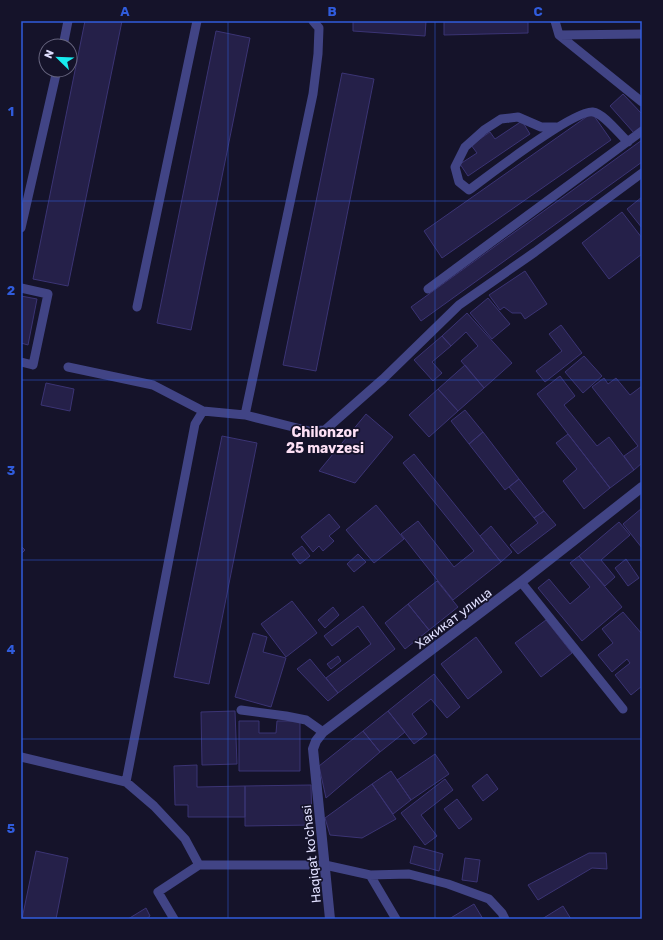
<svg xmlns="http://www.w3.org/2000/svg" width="663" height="940" font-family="Rubik,sans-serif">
	<rect width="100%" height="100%" fill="#15132a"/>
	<path fill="#252049" stroke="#3b3474" d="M85 21H122L68 286 33 279Z
		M353 21H426L425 36 353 31Z
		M444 21H528V33L444 35Z
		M216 31 250 38 191 330 157 323Z
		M342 73 374 79 316 371 283 365Z
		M623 94 642 114V126L634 133 610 106Z
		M592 113 611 140 442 258 424 231Z
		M522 121 530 134 468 176 460 164 477 153 471 145 490 132 495 139Z
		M642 140V162L421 321 411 307Z
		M642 197V228L627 209Z
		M622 212 642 238V254L609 279 582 243Z
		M525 271 547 304 525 319 521 313H512L504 307 500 310 489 295Z
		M21 296 37 299 28 345 21 343Z
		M488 298 510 324 492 339 470 313Z
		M467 313 512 363 484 388 461 361 478 346 466 332 451 346 442 336Z
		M561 325 582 353 545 382 536 371 562 351 549 334Z
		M442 336 451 346 432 362 442 373 433 381 414 360Z
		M584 356 602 376 583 393 565 372Z
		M465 365 484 388 458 411 438 389Z
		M560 376 575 396 564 405 597 446 609 437 634 470 610 488 537 394Z
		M604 378 608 384 616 378 630 395 642 386V463L634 470 624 456 638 446 592 387Z
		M46 383 74 389 70 411 41 405Z
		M438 389 458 411 429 437 409 415Z
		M465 410 483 432 469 444 451 421Z
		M366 414 393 437 355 483 319 471Z
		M483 432 519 479 505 490 469 444Z
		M568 434 610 488 584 509 563 481 577 469 556 443Z
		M222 436 257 443 209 684 174 677Z
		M414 454 501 562 453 600 401 534 418 521 454 567 474 551 403 463Z
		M519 479 544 511 534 518 509 487Z
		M376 505 404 539 374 563 346 530Z
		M642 508V548L623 524Z
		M544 511 556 525 518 554 510 545 538 523 534 518Z
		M329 514 340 527 329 536 334 541 323 551 319 546 313 552 301 537Z
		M619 522 630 535 601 560 615 577 605 586 579 556Z
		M491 526 512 552 501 562 480 536Z
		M21 546 25 550 21 554Z
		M302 546 310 556 300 564 292 554Z
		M358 554 366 562 354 572 347 564Z
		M579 556 622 607 582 641 538 588 549 579 570 604 590 587 570 563Z
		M626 559 639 578 628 586 615 568Z
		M437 581 458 607 429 630 408 604Z
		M292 601 317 633 286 657 261 624Z
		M408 604 429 630 405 649 385 623Z
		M363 606 395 649 338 693 326 678 371 644 358 626 332 646 324 636Z
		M333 607 339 615 325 628 318 620Z
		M623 612 642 634V686L631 695 615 675 630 663 627 659 612 672 598 655 613 643 602 629Z
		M546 620 572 653 541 677 515 643Z
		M253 633 267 637 263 652 286 658 271 707 235 697Z
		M476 637 502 672 468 699 441 664Z
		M338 656 341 661 331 669 327 664Z
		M310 659 338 693 328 701 297 669Z
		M434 674 460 707 447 718 431 699 412 714 427 734 414 744 388 711Z
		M235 711 237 764 202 765 201 712Z
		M388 711 405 732 380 752 363 731Z
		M239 721H259V733H276L277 721H300V771H239Z
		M363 731 380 752 326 798 319 766Z
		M435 754 449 774 411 800 397 780Z
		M197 765V787L245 786V817H188V805H175L174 766Z
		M391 771 411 800 393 814 372 784Z
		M487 774 498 789 483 801 472 786Z
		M445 779 453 790 421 815 437 836 425 845 401 813Z
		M372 784 396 819 362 838 330 835 325 818Z
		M311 785 312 825 245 826V786Z
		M457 799 472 819 459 829 444 809Z
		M414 846 443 854 439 871 410 863Z
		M36 851 68 858 56 919H22Z
		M589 853H606L607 869 592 868 538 900 528 885Z
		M465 858 480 860 477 882 462 880Z
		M474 904 483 919H449Z
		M563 906 571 919H542Z
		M146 908 150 916 146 919H128Z"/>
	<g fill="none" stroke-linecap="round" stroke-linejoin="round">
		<path stroke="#414485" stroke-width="9" d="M555 21 559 35 642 102
			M559 35 642 34
			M63 46 68 21
			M556 127H541L518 117 501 119 484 130 465 147 455 167 459 182 469 190C488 176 575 109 593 112 603 113 620 135 628 142
			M21 228 57 70
			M21 288 48 294 33 365 21 362
			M428 289 642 131
			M137 307 197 21
			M68 367 153 385 203 411
			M245 415 313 94 318 54 319 28 313 21
			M521 582 623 709
			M241 710 286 716 306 720 323 732
			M21 757 126 782 154 806 185 839 199 865H325L370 875 396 919
			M126 782 195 424 203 411 245 415 309 431 325 430 383 379 459 305 535 252 642 173
			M370 875 409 874 448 884 489 899 502 913 505 919
			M174 919 158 892 199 865"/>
		<path stroke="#414485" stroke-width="10" d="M330 919 313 749 316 741 323 732 521 582 642 487"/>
	</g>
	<path fill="none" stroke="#305cdc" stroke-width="1" stroke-opacity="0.55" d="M228 21V919M435 21V919M21 201H642M21 380H642M21 560H642M21 739H642"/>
	<g text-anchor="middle" stroke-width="3.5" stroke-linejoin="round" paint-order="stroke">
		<g font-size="13" fill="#dfdefd" stroke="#15132a">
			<text transform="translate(453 618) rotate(-37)" y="5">Хакикат улица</text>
			<text transform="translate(311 854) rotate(-96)" y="5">Haqiqat ko'chasi</text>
		</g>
		<g font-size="14" font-weight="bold" fill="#fde0f5" stroke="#15132a">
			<text x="325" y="437">Chilonzor<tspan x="325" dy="16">25 mavzesi</tspan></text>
		</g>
	</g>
	<rect width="663" height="940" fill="none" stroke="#15132a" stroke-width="44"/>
	<g transform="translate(58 58) rotate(293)"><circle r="19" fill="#15132a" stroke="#66647e"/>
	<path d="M0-3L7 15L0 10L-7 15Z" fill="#17ebef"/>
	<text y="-6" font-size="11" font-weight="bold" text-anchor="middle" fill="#dfdefd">N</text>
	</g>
	<rect x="22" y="22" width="619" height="896" fill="none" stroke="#305cdc" stroke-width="1.5"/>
	<g font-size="13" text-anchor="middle" font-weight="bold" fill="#305cdc">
		<text x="125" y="16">A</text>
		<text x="332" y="16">B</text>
		<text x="538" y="16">C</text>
		<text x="11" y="116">1</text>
		<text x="11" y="295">2</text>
		<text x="11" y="475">3</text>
		<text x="11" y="654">4</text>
		<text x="11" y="833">5</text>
	</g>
</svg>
